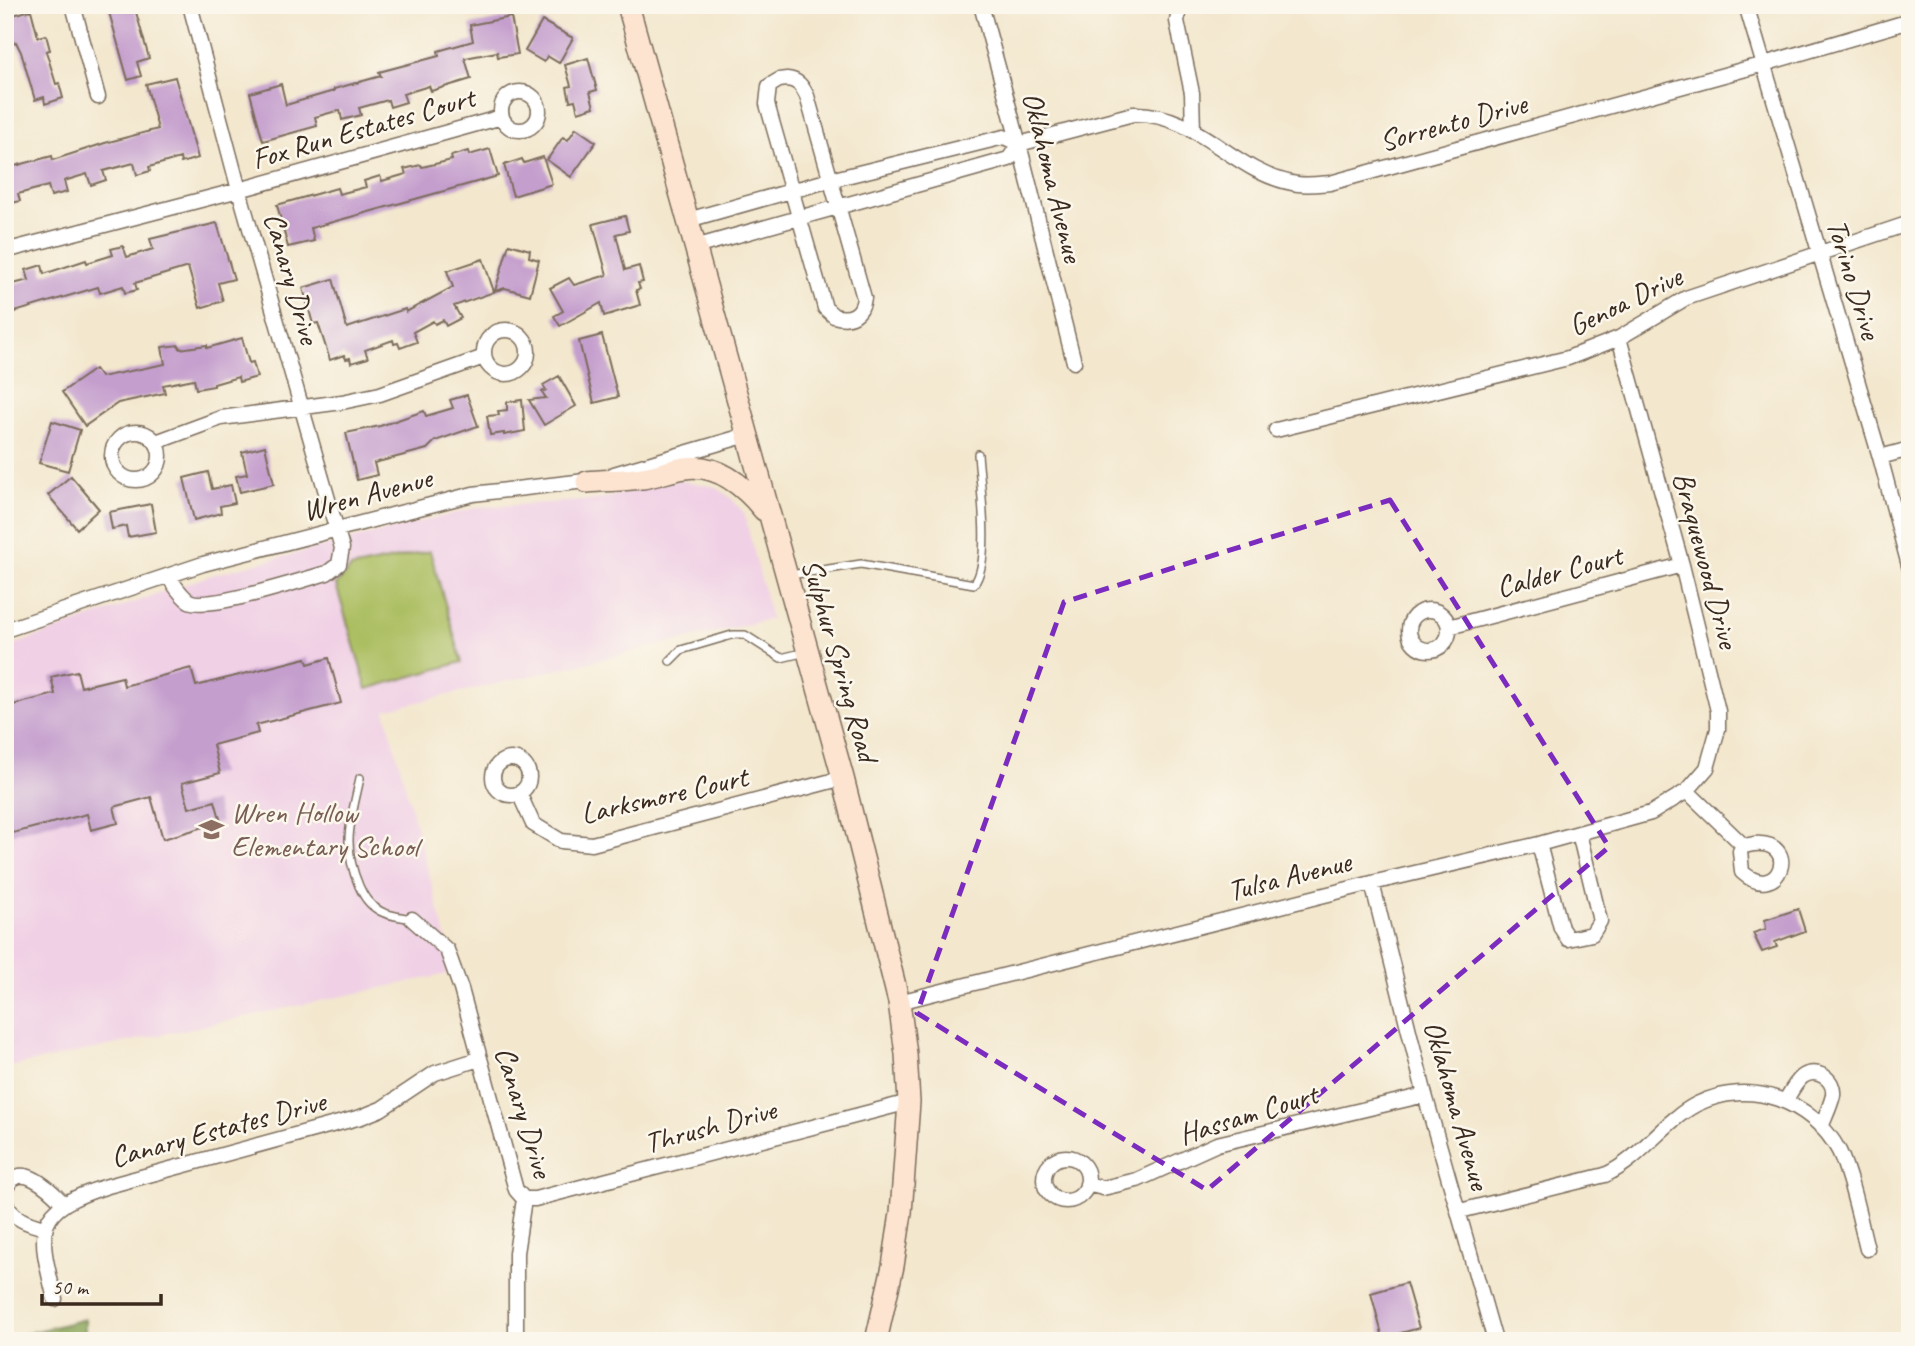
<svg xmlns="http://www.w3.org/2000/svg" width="1915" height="1346" font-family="Caveat,sans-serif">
	<rect width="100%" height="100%" fill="#fbf7ec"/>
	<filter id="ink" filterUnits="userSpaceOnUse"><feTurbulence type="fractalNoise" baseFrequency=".0143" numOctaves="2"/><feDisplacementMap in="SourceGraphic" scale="14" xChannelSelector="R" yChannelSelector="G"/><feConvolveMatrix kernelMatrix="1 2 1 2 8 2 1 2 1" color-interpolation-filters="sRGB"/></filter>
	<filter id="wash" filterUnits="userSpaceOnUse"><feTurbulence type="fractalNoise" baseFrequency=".00686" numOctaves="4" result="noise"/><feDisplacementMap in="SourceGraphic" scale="28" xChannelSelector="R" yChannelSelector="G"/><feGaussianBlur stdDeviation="1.57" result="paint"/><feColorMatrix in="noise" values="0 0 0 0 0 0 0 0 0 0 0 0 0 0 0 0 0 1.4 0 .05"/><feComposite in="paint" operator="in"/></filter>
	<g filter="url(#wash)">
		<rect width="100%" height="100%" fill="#f3e7cd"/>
		<path fill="#f0d0e5" d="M679 480 716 487 731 498 744 513 771 619 385 710 449 948 447 974 5 1068V648L211 575 479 507 596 500Z"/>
		<path fill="#abbe61" stroke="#737440" stroke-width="2" d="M430 551 462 662 367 689 336 585 351 568Z"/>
		<path fill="#88a557" stroke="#62683a" stroke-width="2" d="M85 1319V1341H5V1339Z"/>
		<g id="blocks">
			<path fill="#c49ecd" d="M107 5H134L149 58 137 62 141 76 128 80Z
				M31 10 38 37 46 35 50 50 46 51 56 84 59 83 63 98 45 104 44 97 35 100 21 52 16 42 13 43 6 17Z
				M511 17 518 54 498 57 497 52 465 58 471 79 431 91 429 86 403 94 406 102 390 107 388 100 359 108 361 115 342 120 340 110 315 117 317 126 263 141 250 93 281 84 286 105 334 91V89L381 76 379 72 439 56 438 51 473 41 470 25Z
				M542 21 573 38 559 63 547 56 544 62 525 51Z
				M588 58 597 90 590 92 594 107 578 112 575 100 570 101 567 87 571 86 565 65Z
				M175 77 198 158 181 163 180 158 149 167 150 171 137 175 134 163 103 171 106 180 91 185 87 174 64 181 67 192 51 196 48 186 18 194 20 201 5 205V162L9 161 11 167 52 156 53 160 105 143 158 129 146 84Z
				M576 128 596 142 571 177 547 160 563 137 568 140Z
				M490 149 498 176 311 228 314 241 288 247 277 205 337 188 339 194 366 187 364 181 380 176 382 181 406 174 404 169 421 165 422 167 452 160 451 156 468 151 469 155Z
				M543 157 552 184 513 196 504 165 522 159 524 163Z
				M625 216 629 231 616 234 625 270 639 266 643 282 638 283 640 289 636 290 640 305 604 316 601 303 560 326 554 316 563 311 550 288 569 278 574 285 607 275 593 224Z
				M217 223 234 279 218 283 223 301 200 308 188 267 135 283 137 290 125 293 123 286 100 293 98 287 5 315V286L29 280 26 270 42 265 44 274 86 260 87 263 113 255 111 249 123 246 127 257 153 249 150 239Z
				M509 244 530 250 529 257 539 260 530 295 505 288 495 291Z
				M483 259 494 292 454 306 461 318 446 326 443 320 435 324 433 321 413 332 417 342 400 348 398 343 394 344 393 340 365 350 368 358 351 363 350 358 346 359 344 355 330 360 318 323 313 324 303 288 333 279 347 328 405 309 406 312 453 287 447 271Z
				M602 335 618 397 594 403 579 341Z
				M242 338 249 363 253 362 257 377 239 382 238 377 214 384V386L196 389 194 379 163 385 165 393 118 403 85 426 62 392 95 369 101 377 165 364 162 347 179 345 180 349 207 345V348Z
				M559 376 576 406 544 425 529 400 546 398 542 392 546 390 543 385Z
				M467 395 478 426 435 441 427 449 374 463 377 475 357 480 346 433 380 426 424 411 426 416 453 408 450 400Z
				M522 400 525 431 504 435V433L490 435 487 416 499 415 498 411 507 410V402Z
				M52 421 80 430 68 471 39 463Z
				M265 446 274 484 240 492 236 476 247 474 242 452Z
				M208 472 212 489 231 485 235 503 220 506 221 513 194 520 184 478Z
				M71 476 99 509 77 529 48 495Z
				M151 504 156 532 128 537 126 526 112 529 109 512Z
				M306 658 308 664 329 658 341 703 256 725 258 733 213 745 220 773 182 783 189 808 215 801 221 822 163 839 151 797 114 807 118 823 91 830 87 814 5 835V707L55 694 51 677 77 671 81 687 122 677 124 686 191 668 196 686Z
				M1798 909 1805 931 1775 942 1777 947 1762 952 1753 933 1766 929 1765 920Z
				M1406 1283 1419 1328 1383 1338 1371 1293Z"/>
		</g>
	</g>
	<g filter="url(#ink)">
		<use href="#blocks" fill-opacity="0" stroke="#7b6c5b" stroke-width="2"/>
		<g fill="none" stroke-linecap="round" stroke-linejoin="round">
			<defs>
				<path id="service" d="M790 575 861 564 974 584C992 562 980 484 978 454
					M670 661 681 650 732 635H745L781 658 806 652
					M360 778C351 821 341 844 359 886 364 897 369 905 380 911 389 916 402 917 412 919"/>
				<path id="minor" d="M73 5 98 97
					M981 5 1019 144 1074 362
					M1180 5 1177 21 1192 93 1193 131
					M1746 5 1880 457 1910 569
					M787 79C798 80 802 86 807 96L864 298C862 314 851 321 834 316L825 308 767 104 769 86 779 80Z
					M501 111a19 19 0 1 1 38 0a19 19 0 1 1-38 0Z
					M688 220 830 180 1004 137 1019 144
					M695 247 1009 159 1019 144 1133 114C1197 112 1231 171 1292 183 1304 186 1318 184 1330 183L1764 64 1910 21
					M5 251 239 190 502 117
					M484 352a22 22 0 1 1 44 0a22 22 0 1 1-44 0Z
					M1276 430 1568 358 1619 338 1686 298 1910 223
					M112 456a24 24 0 1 1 48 0a24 24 0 1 1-48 0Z
					M156 442 221 418 342 402 380 394 484 357
					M1880 457 1910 449
					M614 474 747 435
					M168 576C174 584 180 595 189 601 209 611 301 580 327 573L339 564 342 548 239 190 190 5
					M1409 630a20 20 0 1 1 40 0a20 20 0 1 1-40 0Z
					M1449 627 1682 565
					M5 630 203 564 473 494 594 480
					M493 777a18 18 0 1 1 36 0a18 18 0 1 1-36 0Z
					M1687 791 1744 846
					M519 793 533 824 561 841 592 844 843 778
					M1539 844 1561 928 1568 939 1592 934 1600 921 1579 833
					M1754 844C1802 840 1779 906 1742 872L1740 851 1744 846Z
					M1372 883 1425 1095 1495 1341
					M412 919 447 950 461 989 516 1190 524 1199 516 1253V1341
					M899 1002 1372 883 1539 844 1651 813 1687 791 1707 768 1718 729V711L1682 565 1619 338
					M1786 1100C1790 1093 1795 1083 1802 1077 1815 1067 1835 1078 1833 1095 1831 1105 1825 1117 1821 1127
					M1044 1179a22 22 0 1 1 44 0a22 22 0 1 1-44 0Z
					M1087 1184 1103 1188 1137 1180 1217 1144 1425 1095
					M5 1191C17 1157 50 1189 63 1203
					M524 1199H535L909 1102
					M5 1202C12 1219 29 1224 45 1228
					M1460 1211 1605 1175C1641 1159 1662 1122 1697 1104 1749 1078 1812 1100 1839 1151 1851 1176 1860 1221 1867 1249
					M55 1299C38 1231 31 1209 108 1186L361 1117 381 1109 435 1073 479 1059"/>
				<path id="secondary" d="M628 5 843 778 899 1002 906 1054 909 1102 901 1213 893 1266 876 1341
					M587 482C605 480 624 481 642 478 657 476 671 470 685 468 718 463 745 487 764 510"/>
			</defs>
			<use href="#service" stroke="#7b6c5b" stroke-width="10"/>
			<use href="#minor" stroke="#7b6c5b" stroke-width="17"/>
			<use href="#secondary" stroke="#7b6c5b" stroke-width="24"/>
			<use href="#service" stroke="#fff" stroke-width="7"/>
			<use href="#minor" stroke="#fff" stroke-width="14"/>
			<use href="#secondary" stroke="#fde4d1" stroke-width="21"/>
		</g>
	</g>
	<path fill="none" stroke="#7b2cbf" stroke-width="5" stroke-dasharray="14 9" stroke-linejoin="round" d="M1390 500 1609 847 1207 1190 917 1013 1064 602Z"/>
	<defs>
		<symbol id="school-bare" viewBox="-9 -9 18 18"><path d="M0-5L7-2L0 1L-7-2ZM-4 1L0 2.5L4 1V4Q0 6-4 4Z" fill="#8d6e63" stroke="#fbf7ec" stroke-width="2.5" paint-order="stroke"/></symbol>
	</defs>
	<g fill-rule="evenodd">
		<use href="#school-bare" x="194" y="812" width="35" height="35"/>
	</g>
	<g text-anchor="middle" stroke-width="5" stroke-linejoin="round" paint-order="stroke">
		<g font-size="30" fill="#3b2a1e" stroke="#fbf7ec">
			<text transform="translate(1453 122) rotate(-15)" y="10">Sorrento Drive</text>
			<text transform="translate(363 128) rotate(-16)" y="10">Fox Run Estates Court</text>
			<text transform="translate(1053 177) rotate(76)" y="10">Oklahoma Avenue</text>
			<text transform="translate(292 278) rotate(74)" y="10">Canary Drive</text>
			<text transform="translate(1854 279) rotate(73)" y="10">Torino Drive</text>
			<text transform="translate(1625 301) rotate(-26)" y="10">Genoa Drive</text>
			<text transform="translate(367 494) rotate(-15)" y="10">Wren Avenue</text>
			<text transform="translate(1706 560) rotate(75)" y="10">Braquewood Drive</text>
			<text transform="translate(1559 571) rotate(-15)" y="10">Calder Court</text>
			<text transform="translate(840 660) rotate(74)" y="10">Sulphur Spring Road</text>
			<text transform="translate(664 795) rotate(-13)" y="10">Larksmore Court</text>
			<text transform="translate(1289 876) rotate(-14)" y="10">Tulsa Avenue</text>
			<text transform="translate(1457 1105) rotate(74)" y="10">Oklahoma Avenue</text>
			<text transform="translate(524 1112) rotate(73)" y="10">Canary Drive</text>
			<text transform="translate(1248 1114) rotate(-17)" y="10">Hassam Court</text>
			<text transform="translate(710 1126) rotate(-15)" y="10">Thrush Drive</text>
			<text transform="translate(218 1129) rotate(-15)" y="10">Canary Estates Drive</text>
		</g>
		<g font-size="30" fill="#785e54" stroke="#fbf7ec" text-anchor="start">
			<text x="231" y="822">Wren Hollow<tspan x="231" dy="34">Elementary School</tspan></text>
		</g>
	</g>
	<rect width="1915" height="1346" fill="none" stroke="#fbf7ec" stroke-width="28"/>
	<path d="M42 1294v10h119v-10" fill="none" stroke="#3b2a1e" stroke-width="3.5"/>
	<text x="52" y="1294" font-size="21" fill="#3b2a1e" stroke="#fbf7ec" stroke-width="5" paint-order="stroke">50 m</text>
</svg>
